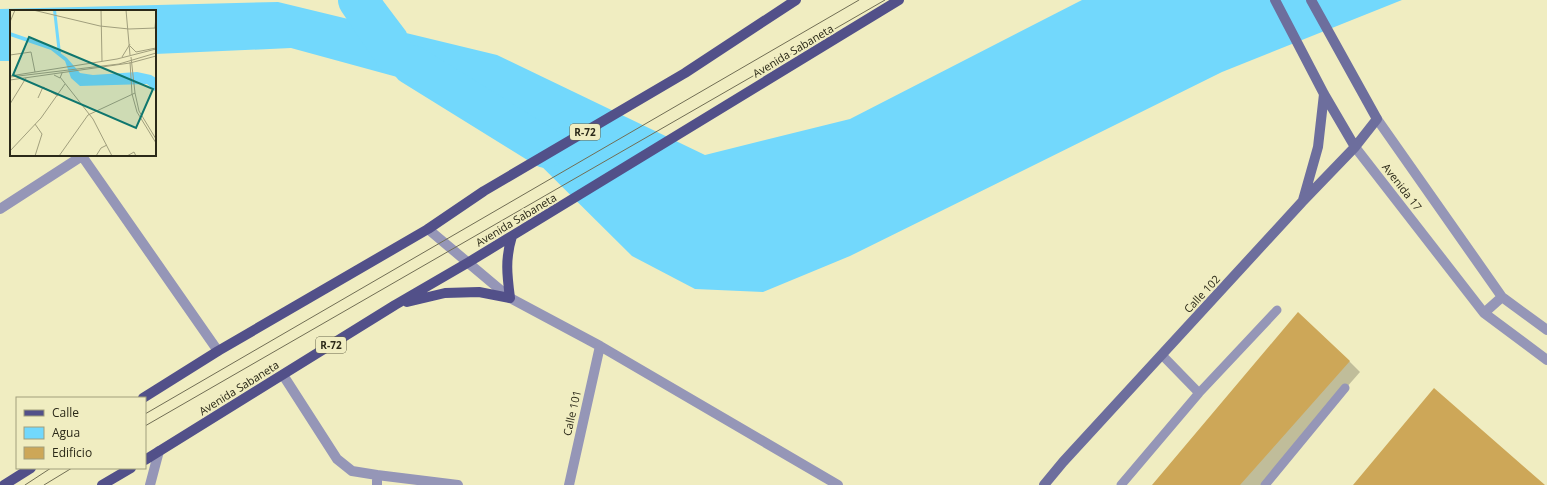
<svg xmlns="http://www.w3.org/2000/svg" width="1547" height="485" font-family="'Open Sans',sans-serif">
	<rect width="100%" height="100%" fill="#f0edc1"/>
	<path fill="#72d8fc" d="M1082 0H1402L1222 72 850 256 763 292 695 289 632 256 516 141 485 101 291 48 155 54V11H11V61H0V9L278 2 497 55 705 155 850 119Z"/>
	<path fill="#0003" d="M1349 361 1360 372 1261 485H1153Z"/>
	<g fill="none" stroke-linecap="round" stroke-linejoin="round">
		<path stroke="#72d8fc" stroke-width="7" d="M378 0 403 33"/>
		<path stroke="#72d8fc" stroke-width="40" d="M358 0 395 55
			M412 65 546 148"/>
	</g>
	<path fill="#cda758" d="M1298 312 1350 361 1240 485H1152Z
		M1434 388 1545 485H1353Z"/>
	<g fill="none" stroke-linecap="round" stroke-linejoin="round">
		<path stroke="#9596b7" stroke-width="9" d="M1199 393 1277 310
			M1121 485 1199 393 1162 355
			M1265 485 1345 388"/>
		<path stroke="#9596b7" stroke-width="10" d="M1377 119 1502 297 1547 330
			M1355 147 1484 313 1547 360
			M0 209 82 156 218 351
			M428 229 510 298 600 346 838 485
			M1484 313 1502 297
			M283 375 337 459 352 471 377 475
			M150 485 159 451
			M377 485V475L458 485
			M569 485 600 346"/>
		<path stroke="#6d6e9d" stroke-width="10" d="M1275 0 1324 94 1355 147
			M1303 200 1318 147 1324 94
			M1044 485 1063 462 1302 202 1355 147 1377 119 1311 0"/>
		<path stroke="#525089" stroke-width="10" d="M407 302 445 293 479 292 510 298C507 275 505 259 512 236
			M143 398 218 351 428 229 484 191 685 73 796 0
			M145 460 395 305 469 262 899 0
			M4 485 31 468
			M102 485 131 468"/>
		<path stroke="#716e54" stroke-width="1" d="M145 414 859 0
			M145 426 885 0
			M25 485 51 468
			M44 485 72 468"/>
	</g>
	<g text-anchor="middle" stroke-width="4" stroke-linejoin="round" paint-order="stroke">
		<g fill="#f0edc1" stroke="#66644b" stroke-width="1">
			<rect x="570" y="124" width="30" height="16" rx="3"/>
			<rect x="316" y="337" width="30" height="16" rx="3"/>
		</g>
		<g font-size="10" font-weight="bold" fill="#2b2918">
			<text x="585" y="136">R-72</text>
			<text x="331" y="349">R-72</text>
		</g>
		<g font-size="11" fill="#2b2918" stroke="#f0edc1">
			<text transform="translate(793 51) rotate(-31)" y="4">Avenida Sabaneta</text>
			<text transform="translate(1402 187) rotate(52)" y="4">Avenida 17</text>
			<text transform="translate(516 220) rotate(-31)" y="4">Avenida Sabaneta</text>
			<text transform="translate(1202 294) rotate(-47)" y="4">Calle 102</text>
			<text transform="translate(239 388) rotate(-32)" y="4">Avenida Sabaneta</text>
			<text transform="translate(572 413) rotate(-77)" y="4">Calle 101</text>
		</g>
	</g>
	<g transform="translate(10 10)">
		<rect width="146" height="146" fill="#f0edc1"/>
		<path d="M0 22 41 36 57 48 70 63 83 65 127 62 141 65 146 68V82L137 74 70 76 61 68 55 51 41 40 0 26Z" fill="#72d8fc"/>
		<path fill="none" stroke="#72d8fc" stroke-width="2" d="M44 0 49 44M45 0 50 43"/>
		<path fill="none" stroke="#a19f7d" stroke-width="1" d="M23 0 90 16 119 19 146 18M91 0 92 51M116 0 120 45M0 12 5 0M145 18 146 6M120 36 126 42 146 38M0 45 21 42 25 62M112 47 120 34M120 52 122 84M44 65 50 68 52 63M0 66 107 49 146 39M0 67 109 54 146 43M50 67 83 109 102 146M0 70 120 53 146 46M125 83 129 101 146 129M122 84 127 102 146 133M28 88 33 77 48 86M0 94 16 68M25 114 32 124 25 146M0 141 31 108 55 74M49 146 78 105 125 83 121 47M86 146 91 138 97 135M117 146 124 142 126 146"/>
		<path fill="#0f766e" fill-opacity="0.15" stroke="#0f766e" stroke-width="2" d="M19 27 143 79 126 118 3 65Z"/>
		<rect width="146" height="146" fill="none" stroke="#2b2918" stroke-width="2"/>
	</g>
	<rect x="16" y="397" width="130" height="72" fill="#f0edc1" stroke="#a19f7d"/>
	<rect x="24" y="410" width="20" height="6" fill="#525089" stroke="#a19f7d"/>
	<text x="52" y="417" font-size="12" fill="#2b2918">Calle</text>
	<rect x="24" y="427" width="20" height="12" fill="#72d8fc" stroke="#a19f7d"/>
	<text x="52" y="437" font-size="12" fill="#2b2918">Agua</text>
	<rect x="24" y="447" width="20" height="12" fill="#cda758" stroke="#a19f7d"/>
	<text x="52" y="457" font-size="12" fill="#2b2918">Edificio</text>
</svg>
